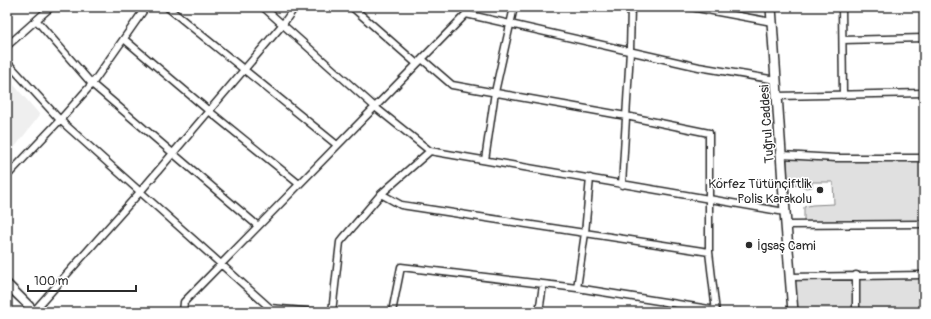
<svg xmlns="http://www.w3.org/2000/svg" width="931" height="319" font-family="Pangolin,sans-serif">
	<rect width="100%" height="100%" fill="#fff"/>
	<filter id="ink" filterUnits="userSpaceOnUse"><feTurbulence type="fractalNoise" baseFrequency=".025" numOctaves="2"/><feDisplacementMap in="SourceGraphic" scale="8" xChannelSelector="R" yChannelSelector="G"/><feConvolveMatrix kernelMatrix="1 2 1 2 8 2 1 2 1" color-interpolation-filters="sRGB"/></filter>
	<g filter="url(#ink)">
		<path fill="#efefef" d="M7 77 40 115 7 157Z"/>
		<path fill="#e0e0e0" stroke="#868686" d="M787 156 924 158V224H804V207L812 205 834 204 833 182H812V187L806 188 801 185 788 186Z
			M924 275V312H793L790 277Z"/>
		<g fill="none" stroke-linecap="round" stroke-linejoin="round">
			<defs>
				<path id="minor" d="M167 7 337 145
					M263 7 375 107 430 151 785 212
					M352 7 417 64
					M691 7 772 22
					M842 7 843 95
					M37 21 92 84 258 226
					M124 39 209 111 299 184
					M843 40 924 38
					M7 46 51 7
					M422 59 452 85 626 116 709 133V252L716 312
					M7 62 60 120 270 308 315 312
					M777 96 924 93
					M782 155 836 158H924
					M485 160 495 92 514 7
					M7 176 60 120 92 84 146 7
					M622 185 630 51 631 7
					M381 194 401 205 709 252
					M786 225 924 224
					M790 277 924 275
					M577 288 585 233 590 178
					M34 311 140 192 283 24 295 7
					M183 312 184 302 466 14 699 67 776 80
					M332 312 340 242 381 194 430 151
					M392 312 401 267 577 288 715 310
					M539 312 543 285
					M856 312V275"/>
				<path id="secondary" d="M7 284 35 312
					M7 298 22 312"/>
				<path id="primary" d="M771 7 785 212 793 312"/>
			</defs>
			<use href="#minor" stroke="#2b2b2b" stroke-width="9"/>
			<use href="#secondary" stroke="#2b2b2b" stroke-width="11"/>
			<use href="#primary" stroke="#2b2b2b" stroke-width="12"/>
			<use href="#minor" stroke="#fff" stroke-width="6"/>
			<use href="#secondary" stroke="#fff" stroke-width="8"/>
			<use href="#primary" stroke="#fff" stroke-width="9"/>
		</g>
	</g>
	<g fill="#2b2b2b" stroke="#fff" stroke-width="1.5">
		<circle cx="820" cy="190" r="4"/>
		<circle cx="749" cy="245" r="4"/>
	</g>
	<g text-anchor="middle" stroke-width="3" stroke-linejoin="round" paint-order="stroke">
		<g font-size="13" fill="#2b2b2b" stroke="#fff">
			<text transform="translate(766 124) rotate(-94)" y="5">Tuğrul Caddesi</text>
		</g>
		<g font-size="13" fill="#2b2b2b" stroke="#fff" text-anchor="end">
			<text x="812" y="188">Körfez Tütünçiftlik<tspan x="812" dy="15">Polis Karakolu</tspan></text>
			<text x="757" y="250" text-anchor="start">İgsaş Cami</text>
		</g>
	</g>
	<rect width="931" height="319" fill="none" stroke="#fff" stroke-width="24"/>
	<rect x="12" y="12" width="907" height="295" fill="none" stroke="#2b2b2b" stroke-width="1.5" filter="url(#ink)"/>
	<path d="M28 285v6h108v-6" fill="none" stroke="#2b2b2b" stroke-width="2"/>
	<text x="34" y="285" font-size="12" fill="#2b2b2b" stroke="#ffffff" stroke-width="3" paint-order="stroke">100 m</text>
</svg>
